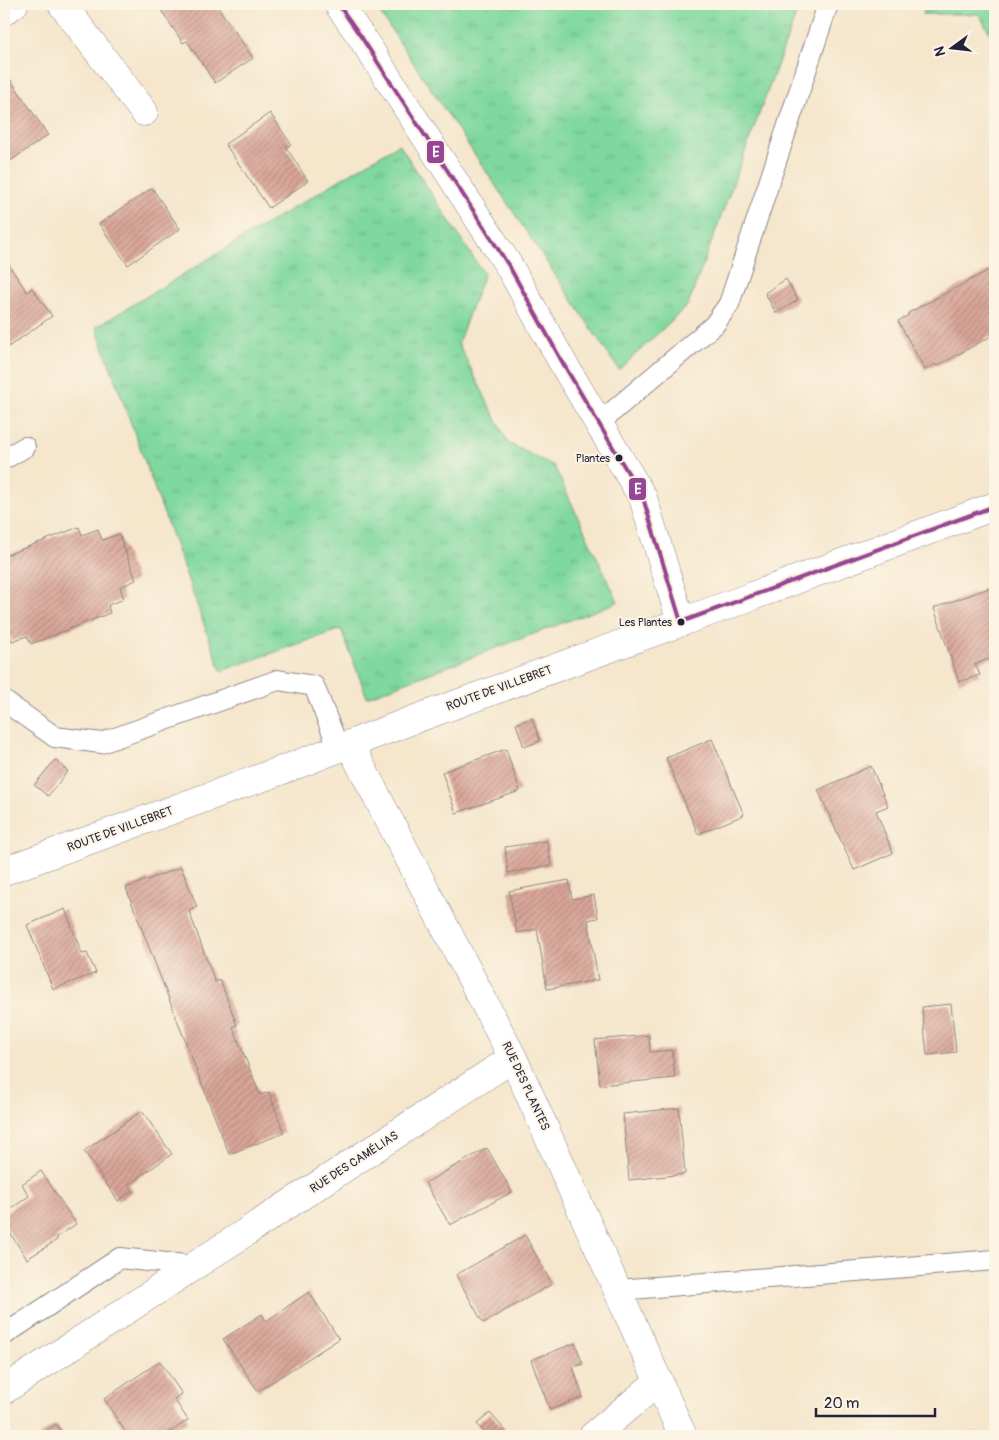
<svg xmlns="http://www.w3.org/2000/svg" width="999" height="1440" font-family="Pangolin,sans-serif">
	<defs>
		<pattern id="grass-tufts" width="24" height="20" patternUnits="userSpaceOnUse" patternTransform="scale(1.25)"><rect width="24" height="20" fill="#7fd89e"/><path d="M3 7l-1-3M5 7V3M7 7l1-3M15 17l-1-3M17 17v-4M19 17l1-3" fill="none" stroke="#6db989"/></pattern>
		<pattern id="building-hatch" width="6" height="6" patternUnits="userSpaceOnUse" patternTransform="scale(1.25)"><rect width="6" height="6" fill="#d9a698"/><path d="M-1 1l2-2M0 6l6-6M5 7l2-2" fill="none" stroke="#b0877d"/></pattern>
	</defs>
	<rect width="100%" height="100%" fill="#fcf5e5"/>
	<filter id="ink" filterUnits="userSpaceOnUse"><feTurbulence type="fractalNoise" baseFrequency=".02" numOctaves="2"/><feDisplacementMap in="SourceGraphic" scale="10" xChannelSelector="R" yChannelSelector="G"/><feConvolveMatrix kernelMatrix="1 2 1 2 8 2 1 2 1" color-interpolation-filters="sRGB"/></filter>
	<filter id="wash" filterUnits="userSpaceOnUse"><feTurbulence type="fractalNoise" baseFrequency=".0096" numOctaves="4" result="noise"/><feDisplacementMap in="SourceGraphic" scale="20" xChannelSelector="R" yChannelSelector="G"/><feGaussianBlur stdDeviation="1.12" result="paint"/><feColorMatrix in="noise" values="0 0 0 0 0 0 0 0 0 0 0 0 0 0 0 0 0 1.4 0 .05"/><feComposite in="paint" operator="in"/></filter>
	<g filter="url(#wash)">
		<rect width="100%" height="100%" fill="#f5e6cc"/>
		<path fill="url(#grass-tufts)" stroke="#507d6c" d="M374 4H800L688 305 619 370Z
			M926 4H995V42L979 14H923Z
			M399 144 484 274 458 343 508 443 554 466 618 602 367 697 341 629 221 671 96 327Z"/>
		<g id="blocks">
			<path fill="url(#building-hatch)" d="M157 4H216L253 58 215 83 187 41 183 43Z
				M8 76 48 135 6 164 4 161V78Z
				M270 113 291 144 286 147 308 181 269 208 225 144Z
				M152 188 180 229 128 265 99 224Z
				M6 261 27 292 32 288 52 316 4 350V263Z
				M995 267V334L937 366 935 364 925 370 898 321 909 315 908 313Z
				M786 279 798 300 776 313 765 293Z
				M79 527 82 535 98 529 102 540 119 534 136 580 120 587 124 599 108 605 110 613 31 644 27 636 12 641 7 630 4 631V556Z
				M992 587 995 597V657L975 664 980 675 959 682 934 608Z
				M532 718 540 741 524 747 516 724Z
				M712 739 744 815 698 834 666 758Z
				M506 749 520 791 456 813 442 772Z
				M55 760 68 771 48 796 34 785Z
				M871 766 888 806 876 811 893 853 854 870 818 790Z
				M547 841 551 865 508 873 505 847Z
				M181 867 197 907 189 911 215 982 220 980 237 1025 233 1027 260 1095 269 1092 284 1133 229 1154 126 888Z
				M569 880 572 899 594 895 598 918 588 920 598 980 547 989 537 929 517 933 509 891Z
				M65 909 82 954 87 953 96 973 53 989 27 925Z
				M951 1004 956 1052 927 1055 922 1007Z
				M649 1035 650 1052 672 1050 675 1078 600 1085 595 1040Z
				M679 1108 685 1174 629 1180 623 1114Z
				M142 1111 172 1154 128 1185 133 1191 118 1201 84 1151Z
				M487 1148 512 1192 450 1225 425 1183Z
				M41 1171 76 1224 57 1237V1240L27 1259 4 1224V1214L29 1196 22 1184Z
				M525 1235 552 1284 483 1323 456 1275Z
				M309 1292 339 1339 258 1391 223 1339 262 1314 266 1321Z
				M575 1343 583 1364 573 1367 583 1397 550 1410 531 1360Z
				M160 1361 182 1394 174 1399 188 1420 164 1436H128L104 1399Z
				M490 1413 510 1436H487L477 1424Z
				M56 1424 64 1436H38Z
				M963 1432 995 1434V1436H963Z"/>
		</g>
	</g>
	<g filter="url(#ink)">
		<use href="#blocks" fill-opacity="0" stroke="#8c8484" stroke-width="1"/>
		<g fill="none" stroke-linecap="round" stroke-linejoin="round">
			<defs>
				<path id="service" d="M599 423 714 325 729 304 828 4
					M4 459 25 447
					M4 701 55 737 101 743 278 680 314 686 339 749
					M618 1290 995 1260
					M4 1335 120 1258 194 1266"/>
				<path id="minor" d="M62 4 144 112
					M338 4 362 38 509 266 564 365 643 498 681 622
					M4 11 14 4
					M350 745 513 1058 683 1436
					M4 1390 513 1058
					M593 1436 659 1381"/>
				<path id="secondary" d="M4 871 288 768 410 721 731 604 995 506"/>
			</defs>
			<use href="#service" stroke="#8c8484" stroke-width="22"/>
			<use href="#minor" stroke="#8c8484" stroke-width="29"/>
			<use href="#secondary" stroke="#8c8484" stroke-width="29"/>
			<use href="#service" stroke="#fff" stroke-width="20"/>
			<use href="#minor" stroke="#fff" stroke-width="28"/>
			<use href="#secondary" stroke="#fff" stroke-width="28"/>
			<defs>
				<path id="bus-1" d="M338 4 362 38 509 266 564 365 643 498 681 622
					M681 622 995 506"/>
			</defs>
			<use href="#bus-1" stroke="#fcf5e5" stroke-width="8"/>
			<use href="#bus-1" stroke="#954593" stroke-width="4"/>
		</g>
	</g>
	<g fill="#22223b" stroke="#fcf5e5" stroke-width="2">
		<circle cx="619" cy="458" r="4.5"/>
		<circle cx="681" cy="622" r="4.5"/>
	</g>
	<g text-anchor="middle" stroke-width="4" stroke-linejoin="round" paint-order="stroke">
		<g font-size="11" fill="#22223b" stroke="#fcf5e5" text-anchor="end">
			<text x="610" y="462">Plantes</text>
			<text x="672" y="626">Les Plantes</text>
		</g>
		<g font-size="12" fill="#22223b" stroke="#fcf5e5">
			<text transform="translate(499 688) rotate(-20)" y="4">ROUTE DE VILLEBRET</text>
			<text transform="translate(120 829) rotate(-20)" y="4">ROUTE DE VILLEBRET</text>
			<text transform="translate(526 1086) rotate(65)" y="4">RUE DES PLANTES</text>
			<text transform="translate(354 1162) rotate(-33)" y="4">RUE DES CAMÉLIAS</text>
		</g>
	</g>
	<g stroke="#fcf5e5" stroke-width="2">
		<rect x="426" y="140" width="19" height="24" rx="5" fill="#954593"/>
		<rect x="628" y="477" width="19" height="24" rx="5" fill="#954593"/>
	</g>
	<g font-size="14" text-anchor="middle" font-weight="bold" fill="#fff">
		<text x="436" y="157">E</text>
		<text x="638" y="494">E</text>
	</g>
	<rect width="999" height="1440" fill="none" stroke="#fcf5e5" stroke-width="20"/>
	<g transform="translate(952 48) rotate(255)" stroke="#fcf5e5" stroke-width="4" paint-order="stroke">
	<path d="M0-4L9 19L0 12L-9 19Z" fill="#22223b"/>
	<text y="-8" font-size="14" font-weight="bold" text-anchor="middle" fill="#22223b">N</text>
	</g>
	<path d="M816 1408v8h119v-8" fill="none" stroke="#22223b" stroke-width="2.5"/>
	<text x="824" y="1408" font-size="15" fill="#22223b" stroke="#fcf5e5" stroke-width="4" paint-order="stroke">20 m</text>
</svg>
